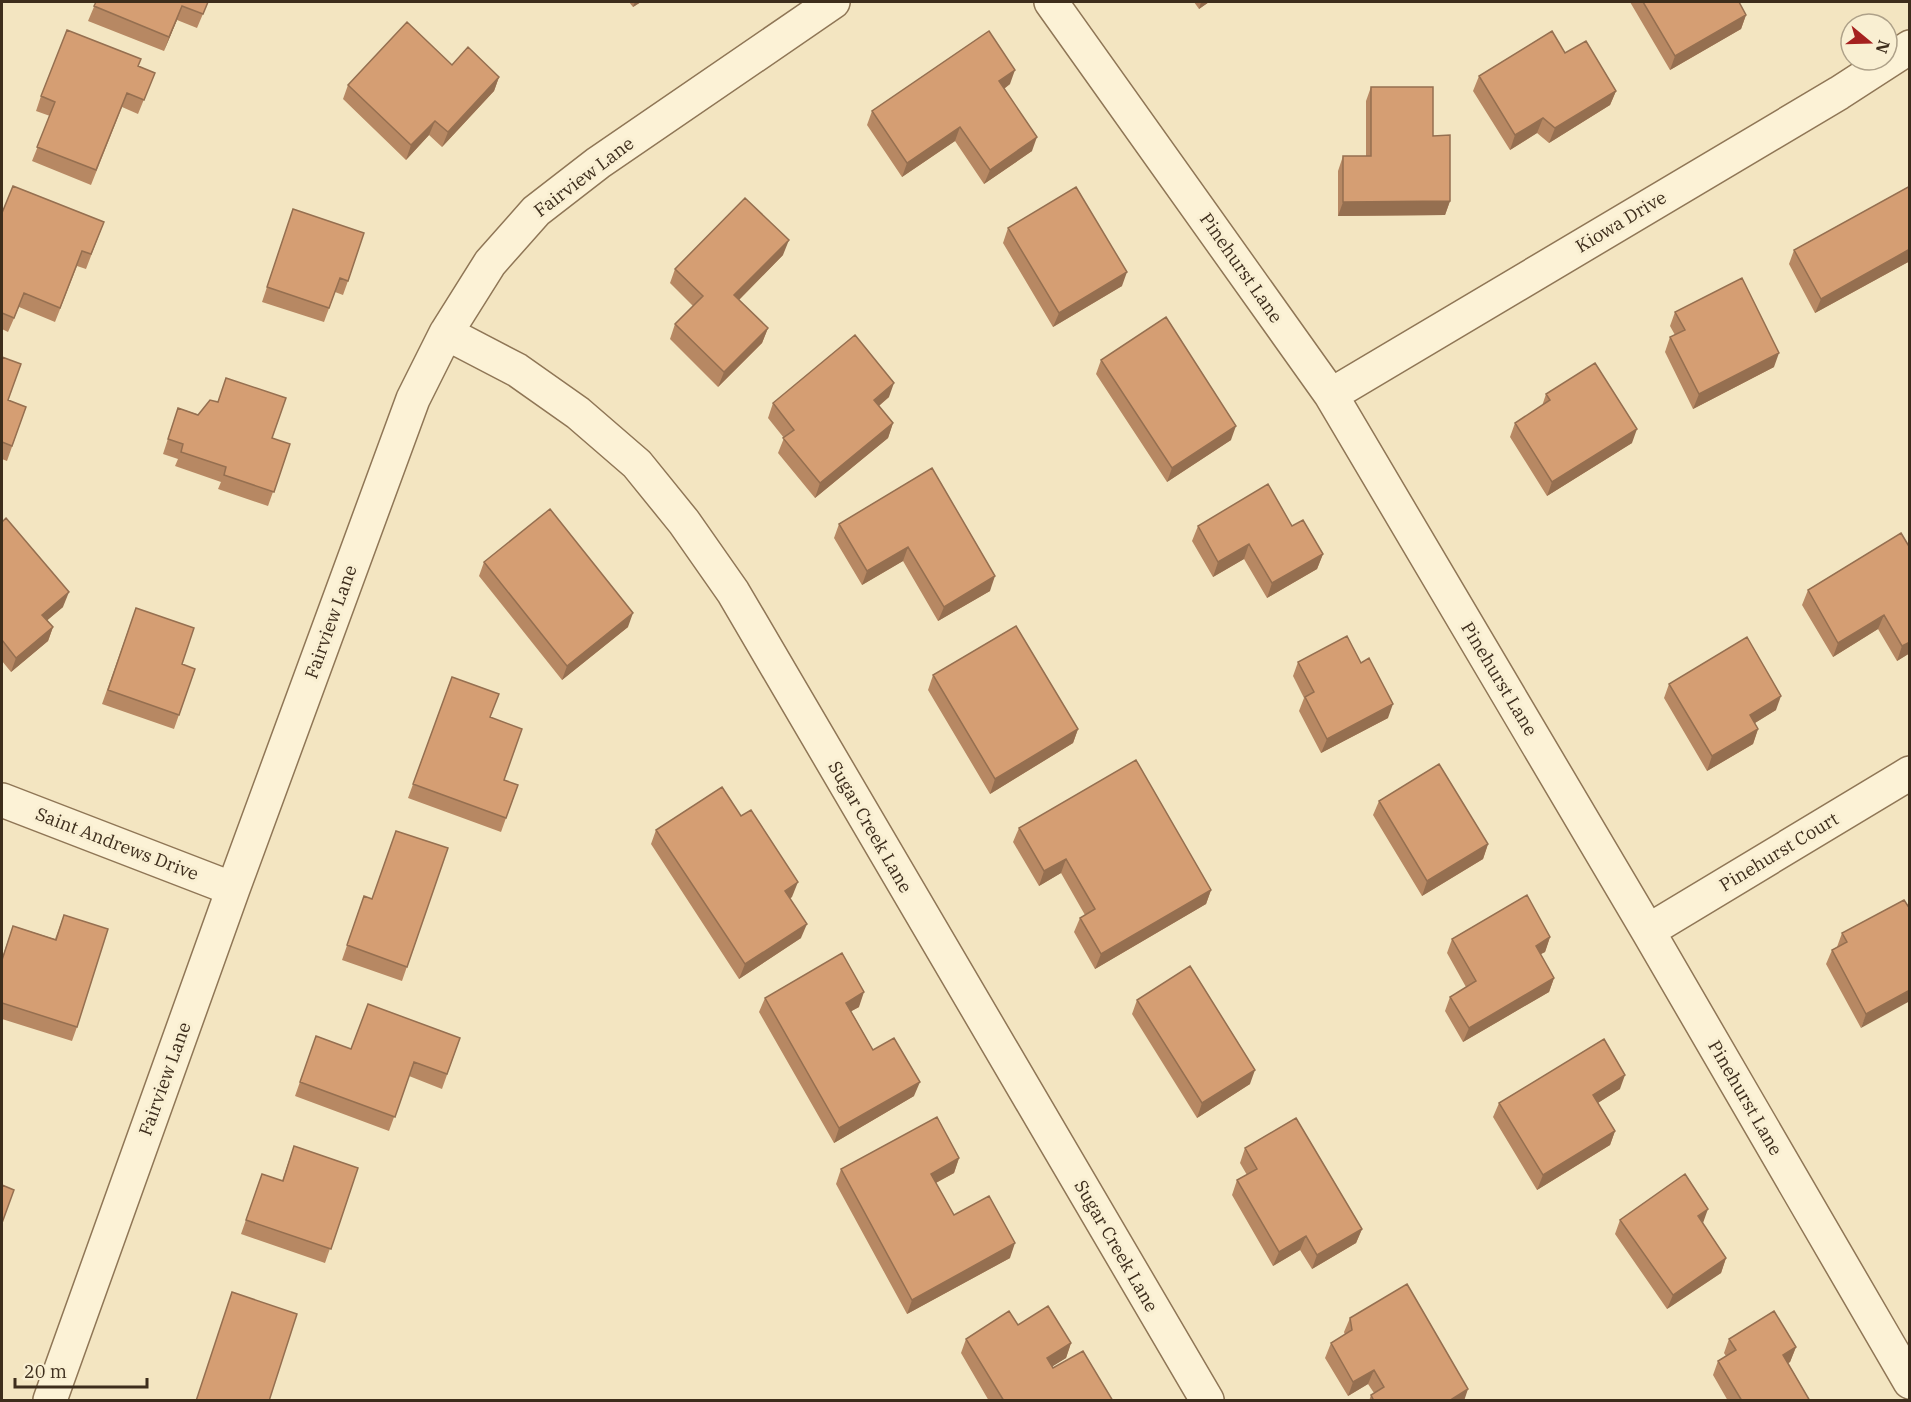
<svg xmlns="http://www.w3.org/2000/svg" width="1911" height="1402" font-family="'IBM Plex Serif',serif">
	<rect width="100%" height="100%" fill="#f3e5c1"/>
	<g fill="none" stroke-linecap="round" stroke-linejoin="round">
		<defs>
			<path id="minor" d="M1051 2 1331 395 1648 931 1910 1382
				M446 333 517 370 578 413 637 464 684 522 733 592 1207 1400
				M1331 395 1839 93 1910 47
				M2 800 233 889
				M1648 931 1910 773
				M50 1400 233 889 413 399 446 333 490 263 536 211 598 163 833 2"/>
		</defs>
		<use href="#minor" stroke="#8f7656" stroke-width="36"/>
		<use href="#minor" stroke="#fcf2d6" stroke-width="33"/>
	</g>
	<path fill="#b78863" d="M96 2H208L197 28 177 20 164 51 88 21Z
		M629 2H641L633 7Z
		M1194 2H1209L1199 9Z
		M1630 2H1739L1746 15 1741 29 1670 70Z
		M1565 53 1616 91 1610 105 1549 143 1537 133 1510 150 1473 91 1479 76Z
		M452 65 499 77 494 91 442 147 429 135 406 160 343 99 348 85Z
		M138 66 155 73 149 87 138 114 122 107 91 185 32 161 50 116 36 111 41 96Z
		M1010 84 1004 89 1032 151 984 184 955 141 902 177 867 125 872 111Z
		M1371 87 1433 136 1450 201 1445 215 1338 216V171L1343 156H1366V101Z
		M1910 186V261L1815 313 1789 264 1794 250Z
		M2 213 104 222 86 269 77 266 55 322 19 307 8 332 2 329Z
		M288 224 348 281 343 295 335 292 324 322 262 302Z
		M1008 228 1122 286 1053 327 1003 243Z
		M783 255 739 300 768 328 762 343 718 387 670 339 675 324 693 306 670 283 675 269Z
		M1675 312 1774 367 1693 409 1665 352 1670 337 1675 335 1670 326Z
		M2 357 8 400 26 407 7 461 2 459Z
		M1101 360 1231 440 1167 482 1096 374Z
		M1546 394 1632 443 1547 496 1510 437 1515 423 1542 406Z
		M889 397 879 406 893 423 888 438 815 498 778 453 784 438 768 418 773 403Z
		M178 408 290 444 268 506 218 489 221 482 175 466 178 459 163 454Z
		M932 468 990 591 938 621 903 561 862 585 834 538 839 524Z
		M2 522 63 607 47 620 53 627 48 641 11 672 2 661Z
		M1198 526H1292L1323 554 1317 569 1267 598 1244 559 1213 577 1192 541Z
		M1901 533 1910 653 1897 661 1878 629 1833 657 1802 605 1808 590Z
		M484 562 628 627 562 680 479 576Z
		M136 608 182 664 195 669 174 729 102 704Z
		M1298 662 1388 718 1321 753 1299 711 1304 698 1293 676Z
		M933 675 1078 729 1073 743 990 794 928 690Z
		M452 677 490 717 504 780 518 785 501 832 408 798Z
		M1669 684 1776 710 1755 723 1758 729 1753 744 1707 771 1664 698Z
		M1379 801 1488 844 1483 859 1422 896 1373 815Z
		M741 816 792 897 790 898 801 938 739 979 651 844 656 830Z
		M1019 828 1211 890 1206 904 1095 969 1074 932 1080 918 1085 915 1061 873 1039 886 1013 842Z
		M448 848 402 981 342 960 364 896 372 899Z
		M1910 909 1861 1028 1826 964 1832 950 1837 947 1842 933Z
		M64 915 77 1027 72 1041 2 1019V958L13 926 55 939Z
		M1550 937 1545 952 1540 954 1554 978 1549 992 1463 1042 1445 1011 1450 997 1466 987 1447 953 1452 939Z
		M765 998 859 1007 851 1011 873 1050 914 1096 834 1143 759 1012Z
		M1137 1000 1250 1084 1197 1118 1132 1014Z
		M316 1036 351 1049 460 1038 442 1089 409 1076 389 1131 295 1096Z
		M1620 1089 1598 1103 1615 1131 1610 1145 1537 1190 1493 1117 1499 1103Z
		M294 1146 358 1168 325 1263 241 1234 262 1174 282 1181Z
		M1245 1148 1362 1229 1356 1243 1312 1269 1300 1250 1273 1266 1232 1195 1237 1180 1247 1175 1240 1163Z
		M959 1158 954 1173 936 1183 954 1215 1010 1258 907 1314 836 1184 841 1169Z
		M1620 1220 1702 1223 1726 1258 1721 1273 1667 1309 1615 1234Z
		M1350 1318 1464 1401H1369L1371 1395 1374 1393 1368 1384 1348 1396 1325 1358 1331 1343 1345 1335 1344 1332Z
		M1018 1325 1071 1343 1066 1358 1052 1366 1053 1368 1113 1401H989L961 1353 966 1339Z
		M1729 1339 1796 1347 1790 1362 1788 1363 1810 1401H1728L1713 1375 1718 1361 1726 1356 1724 1353Z"/>
	<path fill="#956f50" d="M635 2H641L633 7Z
		M1201 2H1209L1199 9Z
		M182 6 177 20 164 51 169 37Z
		M1746 15 1741 29 1670 70 1675 56Z
		M1015 70 1010 84 994 96 999 81Z
		M499 77 494 91 442 147 448 132Z
		M1616 91 1610 105 1549 143 1555 128Z
		M1543 118 1537 133 1510 150 1515 135Z
		M435 121 429 135 406 160 411 145Z
		M960 127 955 141 902 177 907 163Z
		M1037 137 1032 151 984 184 990 170Z
		M1450 201 1445 215 1338 216 1343 202Z
		M789 240 783 255 729 310 734 295Z
		M1910 249V261L1815 313 1821 299Z
		M1127 272 1122 286 1053 327 1059 313Z
		M768 328 762 343 718 387 724 372Z
		M1779 353 1774 367 1693 409 1699 394Z
		M894 383 889 397 869 414 874 400Z
		M893 423 888 438 815 498 820 483Z
		M1236 426 1231 440 1167 482 1172 468Z
		M1637 429 1632 443 1547 496 1552 482Z
		M1249 544 1244 559 1213 577 1218 562Z
		M908 547 903 561 862 585 867 571Z
		M1323 554 1317 569 1267 598 1272 583Z
		M995 576 990 591 938 621 944 607Z
		M69 592 63 607 37 629 42 615Z
		M633 613 628 627 562 680 567 666Z
		M1884 615 1878 629 1833 657 1838 643Z
		M53 627 48 641 11 672 16 658Z
		M1910 642V653L1897 661 1902 646Z
		M1781 696 1776 710 1745 729 1750 715Z
		M1393 704 1388 718 1321 753 1327 739Z
		M1078 729 1073 743 990 794 995 779Z
		M1758 729 1753 744 1707 771 1712 756Z
		M1488 844 1483 859 1422 896 1427 881Z
		M1066 859 1061 873 1039 886 1044 871Z
		M798 882 792 897 780 905 785 891Z
		M1211 890 1206 904 1095 969 1101 954Z
		M807 924 801 938 739 979 745 964Z
		M1550 937 1545 952 1530 960 1536 946Z
		M1554 978 1549 992 1463 1042 1469 1028Z
		M1910 990V1001L1861 1028 1866 1014Z
		M864 992 859 1007 841 1017 846 1003Z
		M1255 1070 1250 1084 1197 1118 1202 1103Z
		M1625 1075 1620 1089 1588 1109 1593 1095Z
		M920 1082 914 1096 834 1143 839 1128Z
		M1615 1131 1610 1145 1537 1190 1543 1175Z
		M959 1158 954 1173 926 1188 931 1174Z
		M1708 1209 1703 1223 1698 1216Z
		M1362 1229 1356 1243 1312 1269 1317 1255Z
		M1306 1236 1300 1250 1273 1266 1279 1252Z
		M1015 1243 1010 1258 907 1314 912 1300Z
		M1726 1258 1721 1273 1667 1309 1673 1295Z
		M1071 1343 1066 1358 1042 1373 1047 1358Z
		M1796 1347 1790 1362 1778 1369 1783 1355Z
		M1374 1370 1368 1384 1348 1396 1353 1382Z
		M1468 1389 1464 1401H1449Z"/>
	<path fill="#d59e73" stroke="#956f50" stroke-width="1.5" d="M96 2H208L203 14 182 6 169 37 94 6Z
		M1643 2H1739L1746 15 1675 56Z
		M407 22 452 65 468 47 499 77 448 132 435 121 411 145 348 85Z
		M67 30 141 59 138 66 155 73 144 100 127 93 96 170 37 147 55 102 41 96Z
		M989 31 1015 70 999 81 1037 137 990 170 960 127 907 163 872 111Z
		M1552 31 1565 53 1586 41 1616 91 1555 128 1543 118 1515 135 1479 76Z
		M1371 87H1433V136L1450 135V201L1343 202V156H1371Z
		M13 186 104 222 91 254 82 251 60 308 24 293 14 318 2 313V213Z
		M1910 186V249L1821 299 1794 250Z
		M1076 187 1127 272 1059 313 1008 228Z
		M745 198 789 240 734 295 768 328 724 372 675 324 703 296 675 269Z
		M293 209 364 233 348 281 340 278 329 308 267 287Z
		M1742 278 1779 353 1699 394 1670 337 1685 330 1675 312Z
		M1166 317 1236 426 1172 468 1101 360Z
		M855 335 894 383 874 400 893 423 820 483 783 438 794 430 773 403Z
		M2 357 21 364 8 400 26 407 12 446 2 442Z
		M1595 363 1637 429 1552 482 1515 423 1550 400 1546 394Z
		M226 378 286 398 272 438 290 444 274 492 224 475 226 467 181 452 183 444 168 439 178 408 198 415 210 400 218 402Z
		M932 468 995 576 944 607 908 547 867 571 839 524Z
		M1268 484 1292 526 1303 520 1323 554 1272 583 1249 544 1218 562 1198 526Z
		M550 509 633 613 567 666 484 562Z
		M6 518 69 592 42 615 53 627 16 658 2 640V522Z
		M1901 533 1910 548V642L1902 646 1884 615 1838 643 1808 590Z
		M136 608 194 628 182 664 195 669 179 715 108 690Z
		M1016 626 1078 729 995 779 933 675Z
		M1347 636 1361 663 1369 658 1393 704 1327 739 1305 697 1314 692 1298 662Z
		M1747 637 1781 696 1750 715 1758 729 1712 756 1669 684Z
		M452 677 499 694 490 717 522 729 504 780 518 785 506 818 413 784Z
		M1136 760 1211 890 1101 954 1080 918 1095 909 1066 859 1044 871 1019 828Z
		M1439 764 1488 844 1427 881 1379 801Z
		M722 787 741 816 751 810 798 882 785 891 807 924 745 964 656 830Z
		M396 831 448 848 407 967 347 945 364 896 372 899Z
		M1527 895 1550 937 1536 946 1554 978 1469 1028 1450 997 1476 981 1452 939Z
		M1904 900 1910 909V990L1866 1014 1832 950 1847 942 1842 933Z
		M64 915 108 929 77 1027 2 1003V960L13 926 56 940Z
		M842 953 864 992 846 1003 873 1050 894 1038 920 1082 839 1128 765 998Z
		M1190 966 1255 1070 1202 1103 1137 1000Z
		M368 1004 460 1038 447 1074 414 1062 395 1117 300 1082 316 1036 351 1049Z
		M1604 1039 1625 1075 1593 1095 1615 1131 1543 1175 1499 1103Z
		M937 1117 959 1158 931 1174 954 1215 989 1196 1015 1243 912 1300 841 1169Z
		M1296 1118 1362 1229 1317 1255 1306 1236 1279 1252 1237 1180 1257 1169 1245 1148Z
		M294 1146 358 1168 331 1249 246 1220 262 1174 283 1181Z
		M1685 1174 1708 1209 1698 1216 1726 1258 1673 1295 1620 1220Z
		M2 1185 14 1190 2 1223Z
		M1407 1284 1468 1389 1449 1401H1374L1371 1395 1384 1387 1374 1370 1353 1382 1331 1343 1352 1330 1350 1318Z
		M232 1292 297 1314 269 1401H196Z
		M1048 1306 1071 1343 1047 1358 1053 1368 1083 1351 1113 1401H1004L966 1339 1009 1311 1018 1325Z
		M1774 1311 1796 1347 1783 1355 1810 1401H1742L1718 1361 1736 1350 1729 1339Z"/>
	<g text-anchor="middle" stroke-width="6" stroke-linejoin="round" paint-order="stroke">
		<g font-size="18" fill="#3d2d1c" stroke="#f9efd2">
			<text transform="translate(584 177) rotate(-37)" y="6">Fairview Lane</text>
			<text transform="translate(1621 222) rotate(-31)" y="6">Kiowa Drive</text>
			<text transform="translate(1241 268) rotate(55)" y="6">Pinehurst Lane</text>
			<text transform="translate(331 622) rotate(-70)" y="6">Fairview Lane</text>
			<text transform="translate(1499 679) rotate(59)" y="6">Pinehurst Lane</text>
			<text transform="translate(870 827) rotate(60)" y="6">Sugar Creek Lane</text>
			<text transform="translate(117 844) rotate(21)" y="6">Saint Andrews Drive</text>
			<text transform="translate(1779 852) rotate(-31)" y="6">Pinehurst Court</text>
			<text transform="translate(165 1079) rotate(-70)" y="6">Fairview Lane</text>
			<text transform="translate(1745 1098) rotate(60)" y="6">Pinehurst Lane</text>
			<text transform="translate(1116 1246) rotate(60)" y="6">Sugar Creek Lane</text>
		</g>
	</g>
	<rect width="1911" height="1402" fill="none" stroke="#3d2d1c" stroke-width="6"/>
	<g transform="translate(1869 42) rotate(109)"><circle r="28" fill="#f9efd2" stroke="#aea189" stroke-width="1.5"/>
	<path d="M0-4.5L10 22L0 15L-10 22Z" fill="#a5211f"/>
	<text y="-9" font-size="16" font-weight="bold" text-anchor="middle" fill="#3d2d1c">N</text>
	</g>
	<path d="M15 1378v9h132v-9" fill="none" stroke="#3d2d1c" stroke-width="3"/>
	<text x="24" y="1378" font-size="18" fill="#3d2d1c" stroke="#f9efd2" stroke-width="4.5" paint-order="stroke">20 m</text>
</svg>
